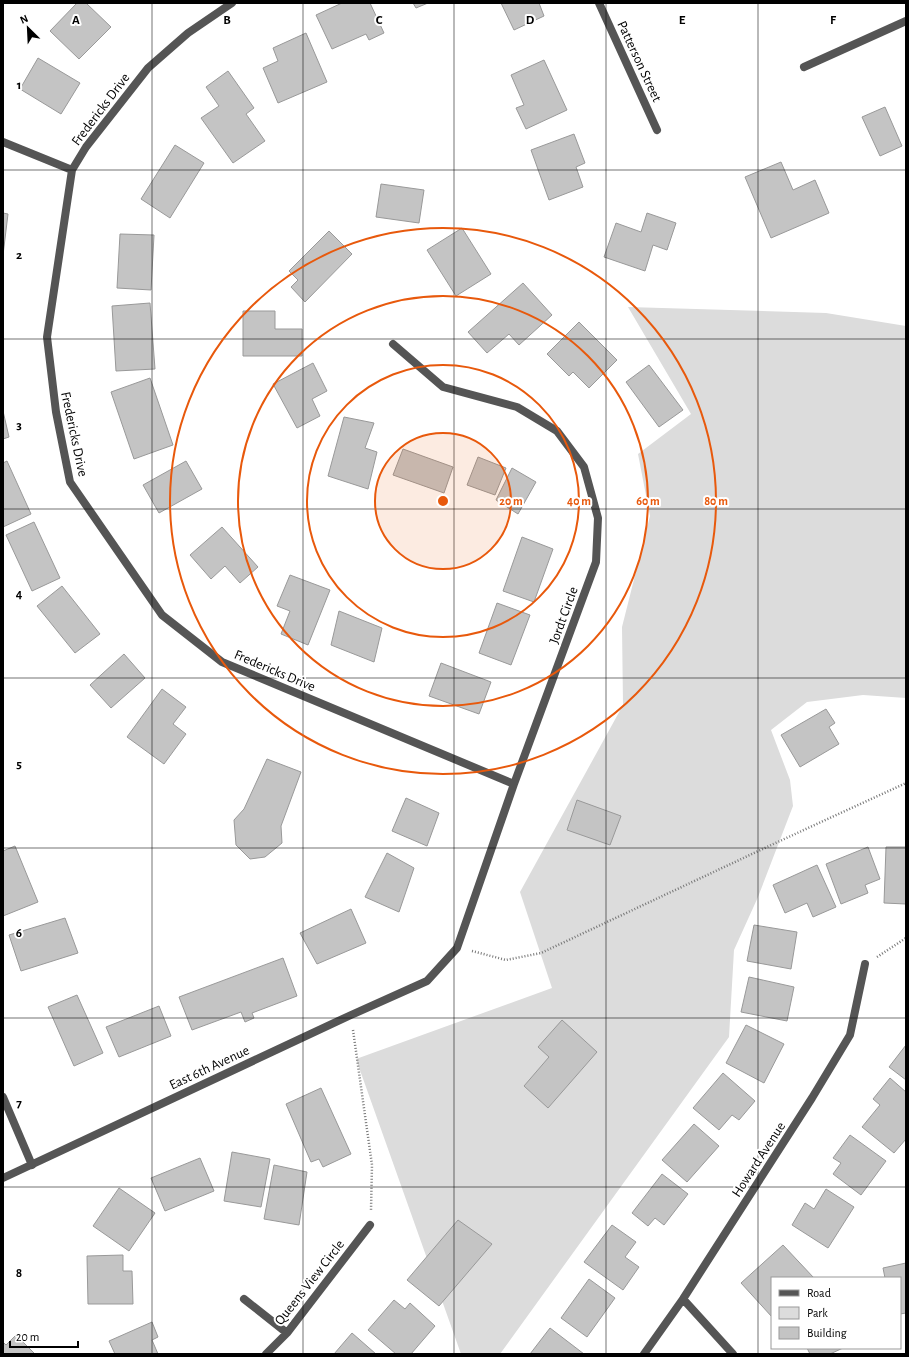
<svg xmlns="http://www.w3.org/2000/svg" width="909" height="1357" font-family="'Alegreya Sans',sans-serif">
	<rect width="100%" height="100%" fill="#fff"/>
	<path fill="#dcdcdc" d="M628 307 826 313 906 326V698L863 695 807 702 771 730 790 780 793 806 758 897 734 950 729 1037 500 1354H461L356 1059 552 988 520 892 623 705 622 627 650 516 638 454 691 414Z"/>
	<path fill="#c4c4c4" stroke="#999" d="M77 3H86L111 27 79 59 50 31Z
		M342 3H370L384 33 369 40 366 34 332 49 316 15Z
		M413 3H428L416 8Z
		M501 3H539L544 16 514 30Z
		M306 33 327 82 278 103 263 68 278 61 273 48Z
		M38 58 80 83 61 114 20 89Z
		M544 60 567 110 526 129 516 108 524 105 511 75Z
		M228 71 254 108 246 114 265 141 233 163 201 118 219 106 206 87Z
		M885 107 902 146 880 156 862 117Z
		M574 134 585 163 576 167 583 187 549 200 531 150Z
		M175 145 204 163 170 218 141 199Z
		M781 162 793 190 815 180 829 213 771 238 745 177Z
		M381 184 424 190 419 223 376 217Z
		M3 213 8 214 3 255Z
		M647 213 676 223 667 250 653 245 645 271 604 257 616 223 641 232Z
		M462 228 491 274 456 296 427 250Z
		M329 231 352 254 305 302 291 287 298 280 289 271Z
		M120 234 154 235 151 290 117 288Z
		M523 283 552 315 519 345 509 334 487 353 468 332Z
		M150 303 155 369 116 371 112 306Z
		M243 311H275V329H302V356H243Z
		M579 322 617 360 589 388 573 372 569 376 547 354Z
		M313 363 327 391 312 399 320 416 297 428 273 384Z
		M649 365 683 410 659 427 626 382Z
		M150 378 173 445 134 459 111 392Z
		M3 411 9 437 3 439Z
		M344 417 374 423 365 448 377 452 368 489 328 476Z
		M403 449 453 467 444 493 393 475Z
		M478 457 506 468 495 495 467 485Z
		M7 461 31 514 3 527V463Z
		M186 461 202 489 159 513 143 485Z
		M512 468 536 482 518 514 496 500Z
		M34 522 60 578 32 591 6 535Z
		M222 527 258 567 240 583 225 566 211 579 190 555Z
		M522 537 553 549 534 602 503 591Z
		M290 575 330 590 308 645 281 634 290 611 277 606Z
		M62 586 100 634 75 653 37 606Z
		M497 603 530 615 511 665 479 653Z
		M339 611 382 628 374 662 331 645Z
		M124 654 145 678 111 708 90 685Z
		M441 663 491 682 479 714 429 696Z
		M162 689 186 707 173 724 186 734 164 764 127 737Z
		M826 709 835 723 829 727 839 744 800 767 781 735Z
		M267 759 301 772 281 826 282 843 265 857 250 859 236 845 234 820 244 809Z
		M406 798 439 813 427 846 392 831Z
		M577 800 621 816 610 845 567 830Z
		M15 846 38 902 3 916V851Z
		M868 847 880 879 865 885 868 893 841 904 826 864Z
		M886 847H906V904L884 903Z
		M387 853 414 868 399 912 365 897Z
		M817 865 836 907 813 917 807 903 785 913 773 885Z
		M351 909 366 943 317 964 300 933Z
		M65 918 78 953 21 971 9 935Z
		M754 925 797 932 791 969 747 961Z
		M283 958 297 996 252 1013 254 1018 245 1022 241 1012 192 1030 179 997Z
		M749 977 794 987 787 1021 741 1012Z
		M77 995 103 1053 74 1066 48 1007Z
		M159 1006 171 1036 119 1057 106 1027Z
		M562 1020 597 1052 548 1108 524 1086 549 1057 538 1047Z
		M746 1025 784 1044 764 1083 726 1063Z
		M906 1045V1080L889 1067Z
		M723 1073 755 1101 739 1120 732 1115 719 1130 693 1108Z
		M890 1078 906 1092V1139L894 1153 862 1127 880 1105 873 1099Z
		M321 1088 351 1154 323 1167 319 1159 311 1162 286 1104Z
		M694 1124 719 1146 687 1182 662 1160Z
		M850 1135 886 1161 861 1195 833 1174 841 1163 833 1158Z
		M232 1152 270 1159 261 1207 224 1201Z
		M200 1158 214 1191 165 1211 151 1178Z
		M274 1165 307 1172 299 1225 264 1219Z
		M662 1174 688 1194 664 1225 655 1218 648 1226 632 1213Z
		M119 1188 155 1213 129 1251 93 1226Z
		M826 1189 854 1207 828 1248 792 1225 805 1203 814 1209Z
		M458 1220 492 1244 439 1306 407 1280Z
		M612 1225 636 1242 625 1257 639 1267 623 1290 584 1262Z
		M783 1245 814 1278H772V1317L741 1283Z
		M123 1255V1271H132L133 1304H88L87 1256Z
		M906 1263V1313L900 1314V1278H885L883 1268Z
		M589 1279 615 1298 587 1337 561 1318Z
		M394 1300 405 1309 410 1303 435 1326 411 1354H396L368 1330Z
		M152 1322 158 1337 152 1340 158 1354H115L109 1341Z
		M550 1328 584 1354H530Z
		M352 1333 376 1354H334Z
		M16 1335 35 1354H3V1342L6 1345Z
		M807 1348H843L830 1354H810Z"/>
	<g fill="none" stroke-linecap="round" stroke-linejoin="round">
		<path stroke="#777" stroke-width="2.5" stroke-dasharray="1 2" stroke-linecap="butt" d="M472 951 506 960 541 953 769 846 906 783
			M877 957 906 938
			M353 1030 372 1165 371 1210"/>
		<path stroke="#555" stroke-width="8" d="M232 3 188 33 148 68 86 147 72 170 47 337 56 412 70 482 162 615 222 662 514 784
			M599 3 657 130
			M804 67 906 21
			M3 142 72 170
			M3 1097 32 1165
			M3 1178 351 1015 427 981 457 948 514 784 596 562 598 518 584 467 557 431 517 407 443 387 393 344
			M244 1299 287 1333
			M683 1299 733 1354
			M266 1354 287 1333 370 1225
			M644 1354 683 1299 812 1098 850 1035 865 964"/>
	</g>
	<path fill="none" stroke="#000" stroke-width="1" stroke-opacity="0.55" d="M152 3V1354M303 3V1354M454 3V1354M606 3V1354M758 3V1354M3 170H906M3 339H906M3 509H906M3 678H906M3 848H906M3 1018H906M3 1187H906"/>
	<circle cx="443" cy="501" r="68" fill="#e8590c" fill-opacity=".12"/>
	<g fill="none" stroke="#e8590c" stroke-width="2">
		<circle cx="443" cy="501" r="68"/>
		<circle cx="443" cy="501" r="136"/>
		<circle cx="443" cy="501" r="205"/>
		<circle cx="443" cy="501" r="273"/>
	</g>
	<g text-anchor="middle" stroke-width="4" stroke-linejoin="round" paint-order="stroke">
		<g font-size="14" fill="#000" stroke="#fff">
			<text transform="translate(640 61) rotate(65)" y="5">Patterson Street</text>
			<text transform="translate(100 109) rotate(-53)" y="5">Fredericks Drive</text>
			<text transform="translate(75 434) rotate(78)" y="5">Fredericks Drive</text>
			<text transform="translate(563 615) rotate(-70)" y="5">Jordt Circle</text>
			<text transform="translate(275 670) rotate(23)" y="5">Fredericks Drive</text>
			<text transform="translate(209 1067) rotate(-25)" y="5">East 6th Avenue</text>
			<text transform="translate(758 1159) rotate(-57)" y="5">Howard Avenue</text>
			<text transform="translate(309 1282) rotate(-52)" y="5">Queens View Circle</text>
		</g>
	</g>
	<g font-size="13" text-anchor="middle" font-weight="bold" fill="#000" stroke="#fff" stroke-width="4" stroke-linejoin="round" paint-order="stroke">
		<text x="76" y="24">A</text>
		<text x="227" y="24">B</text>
		<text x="379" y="24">C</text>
		<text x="530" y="24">D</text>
		<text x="682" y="24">E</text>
		<text x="833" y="24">F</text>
		<text x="19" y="89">1</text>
		<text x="19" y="259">2</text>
		<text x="19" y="429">3</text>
		<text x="19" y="598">4</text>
		<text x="19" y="768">5</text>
		<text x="19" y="937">6</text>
		<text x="19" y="1107">7</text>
		<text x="19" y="1277">8</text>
	</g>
	<circle cx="443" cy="501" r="6" fill="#e8590c" stroke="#fff" stroke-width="2"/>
	<g font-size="12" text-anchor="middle" font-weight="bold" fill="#e8590c" stroke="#fff" stroke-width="4" stroke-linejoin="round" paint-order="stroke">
		<text x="511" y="505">20 m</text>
		<text x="579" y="505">40 m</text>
		<text x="648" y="505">60 m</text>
		<text x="716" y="505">80 m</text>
	</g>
	<rect width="909" height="1357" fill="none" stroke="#000000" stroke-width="8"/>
	<rect x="771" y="1277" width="130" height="72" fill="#ffffff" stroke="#999999"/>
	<rect x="779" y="1290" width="20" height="6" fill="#555555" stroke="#999999"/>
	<text x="807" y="1297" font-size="12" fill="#000000">Road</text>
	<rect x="779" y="1307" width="20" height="12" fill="#dcdcdc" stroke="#999999"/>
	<text x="807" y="1317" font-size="12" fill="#000000">Park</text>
	<rect x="779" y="1327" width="20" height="12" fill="#c4c4c4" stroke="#999999"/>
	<text x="807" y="1337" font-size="12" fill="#000000">Building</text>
	<g transform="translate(28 28) rotate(336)" stroke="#ffffff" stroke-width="3" paint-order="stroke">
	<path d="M0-3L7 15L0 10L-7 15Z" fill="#000000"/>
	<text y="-6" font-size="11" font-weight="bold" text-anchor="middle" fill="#000000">N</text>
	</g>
	<path d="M10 1341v6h68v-6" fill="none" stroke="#000000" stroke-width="2"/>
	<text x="16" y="1341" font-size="12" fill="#000000" stroke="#ffffff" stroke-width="3" paint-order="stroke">20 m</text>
</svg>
